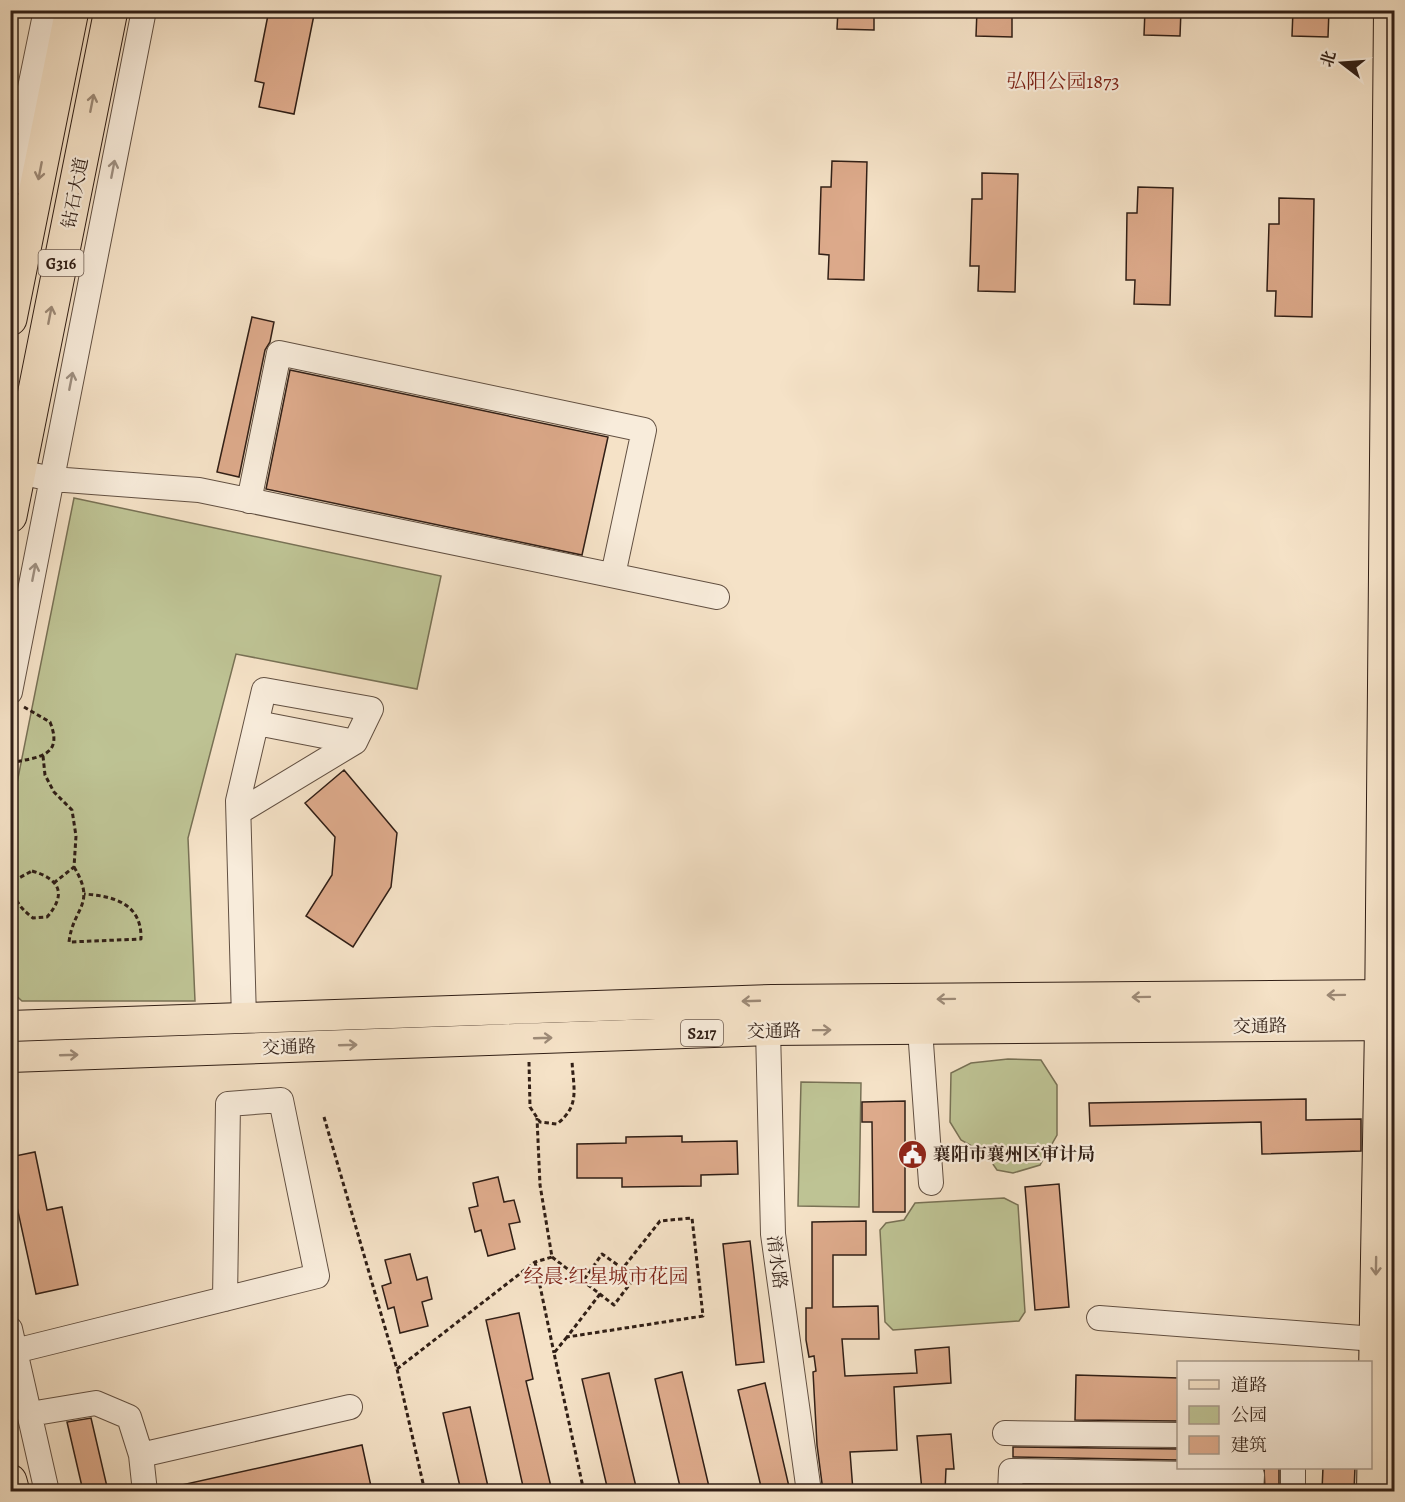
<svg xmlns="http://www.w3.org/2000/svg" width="1405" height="1502" font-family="Alegreya,'Noto Serif SC',serif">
	<rect width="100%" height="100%" fill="#f5e2c7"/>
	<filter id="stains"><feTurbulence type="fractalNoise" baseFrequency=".00333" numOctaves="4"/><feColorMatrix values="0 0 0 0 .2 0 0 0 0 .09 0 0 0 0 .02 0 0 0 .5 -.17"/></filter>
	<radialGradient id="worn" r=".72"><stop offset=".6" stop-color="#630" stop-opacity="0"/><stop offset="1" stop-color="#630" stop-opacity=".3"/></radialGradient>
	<path fill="#bec394" stroke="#787155" stroke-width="1.5" d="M74 498 441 576 417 689 236 654 188 838 195 1001H22L11 991V813Z
		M1008 1059 1041 1060 1057 1085V1135L1040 1165 1013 1173 997 1170 986 1154 961 1140 950 1122 951 1073 971 1063Z
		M801 1082 861 1083 859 1207 798 1206Z
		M1004 1198 1018 1205 1025 1312 1019 1321 893 1330 885 1322 880 1230 886 1223 904 1220 915 1203Z"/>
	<path fill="#ddaa8b" stroke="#311f16" stroke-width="1.5" d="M279 10H315L294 114 259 107 264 83 255 81 268 15 278 17Z
		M838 10H874V30L837 29Z
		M977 10H1012V37L976 36Z
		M1145 10H1181L1180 36 1144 35Z
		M1293 10H1329L1328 37 1292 36Z
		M832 161 867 162 864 280 828 279 829 255 819 254 821 187H831Z
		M982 173 1018 174 1015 292 978 291 979 266H970L972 199H982Z
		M1138 187 1173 188 1170 305 1134 304 1135 280H1126L1127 213H1137Z
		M1279 198 1314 199 1312 317 1275 316 1276 291H1267L1269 224H1279Z
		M252 317 274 322 270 342 265 350 239 477 217 472Z
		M290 370 608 437 582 555 266 489Z
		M344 770 397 833 391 887 353 947 306 916 332 875 335 837 305 803Z
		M1306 1099V1120L1361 1119V1151L1262 1154 1261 1122 1090 1126 1089 1103Z
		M905 1101V1212H873L872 1122H862V1102Z
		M682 1136V1142L737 1141 738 1174 701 1175V1186L622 1187V1178H577V1144L626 1143V1137Z
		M35 1152 47 1210 62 1207 78 1285 36 1294 10 1175V1157Z
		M498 1177 504 1202 514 1200 520 1222 509 1224 515 1249 488 1256 481 1230 475 1232 469 1208 478 1206 473 1183Z
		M1059 1184 1069 1307 1035 1310 1025 1187Z
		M866 1221V1255H833V1307L878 1306 879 1339H842L845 1376 917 1373 915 1350 949 1347 951 1383 894 1387 897 1450 850 1452 853 1491H823L817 1445 813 1372 816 1371 814 1356 809 1357 806 1340V1308H812V1222Z
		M750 1241 764 1362 736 1365 723 1244Z
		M410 1254 417 1280 427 1277 432 1299 422 1302 428 1326 400 1333 394 1307 388 1309 382 1286 391 1283 385 1260Z
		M519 1313 533 1379 526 1381 552 1491H524L486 1320Z
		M682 1372 710 1491H681L655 1379Z
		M609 1373 637 1491H608L582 1379Z
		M1076 1375 1179 1378V1421L1075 1420Z
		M765 1383 790 1491H762L738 1390Z
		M470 1407 489 1491H461L443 1413Z
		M91 1418 108 1491H83L67 1422Z
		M951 1434 954 1469H946L945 1491H922L917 1436Z
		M362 1445 372 1491H178L177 1486Z
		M1013 1447 1179 1449V1460L1013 1457Z
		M1264 1467H1279V1491H1265Z
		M1323 1467H1355L1354 1491H1322Z
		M1029 1486 1237 1489V1491H1029Z"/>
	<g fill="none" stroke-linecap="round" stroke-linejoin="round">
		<defs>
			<path id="minor" d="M10 185 46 10
				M19 472 52 479 199 490 717 597
				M249 501 279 353 644 430 613 575
				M10 692 144 10
				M257 723 355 742
				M239 812 355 742 371 709 264 690 238 801 244 1019
				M920 1029 931 1183
				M768 1030 773 1234 809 1492
				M1099 1318 1375 1339
				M10 1329 47 1492
				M15 1351 317 1276 281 1100 228 1104 225 1299
				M30 1414 96 1403 129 1417 141 1455 350 1407
				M1005 1433 1178 1435
				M141 1455 145 1492
				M1010 1492 1011 1471 1252 1475 1251 1492
				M1293 1492V1468"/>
			<path id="major" d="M10 1026 772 1000 1394 995
				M10 1057 768 1030 1394 1025
				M1372 1492 1380 1025 1389 10"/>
			<path id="highway" d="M10 319 72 10
				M10 516 111 10
				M10 1481 13 1492"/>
		</defs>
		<use href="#minor" stroke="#625042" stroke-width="26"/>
		<use href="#major" stroke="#311f16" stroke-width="32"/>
		<use href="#highway" stroke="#311f16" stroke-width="35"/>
		<path stroke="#311f16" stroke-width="3" stroke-dasharray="4.5 3" stroke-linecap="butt" d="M43 756 45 775 54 792 72 810 76 836 74 867 55 882
			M10 763C38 757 64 757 50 722L24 707
			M74 867C97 905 73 907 69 942L141 939C142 903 113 896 84 894
			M32 871C60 879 67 894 47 917L33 918C19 907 10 897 17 879Z
			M529 1062 530 1107 540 1122 557 1124C581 1105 573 1088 572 1060
			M324 1117 397 1369 425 1492
			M552 1257 614 1305 635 1277 602 1254 583 1281
			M535 1262 554 1353
			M600 1294 567 1337 703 1316 692 1218 660 1221 623 1268
			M567 1337 554 1353 584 1492
			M397 1369 535 1262 552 1257 540 1185 537 1118"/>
		<use href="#minor" stroke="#f8ecdb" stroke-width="24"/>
		<use href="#major" stroke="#f5e2c7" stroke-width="30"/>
		<use href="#highway" stroke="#f5e2c7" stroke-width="33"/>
	</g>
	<defs><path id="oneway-shaft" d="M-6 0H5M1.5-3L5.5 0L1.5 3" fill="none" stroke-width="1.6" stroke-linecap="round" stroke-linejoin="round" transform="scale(1.5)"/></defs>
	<g stroke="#9d8a77">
		<use href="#oneway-shaft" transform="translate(92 103) rotate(-79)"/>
		<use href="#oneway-shaft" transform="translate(40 171) rotate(101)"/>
		<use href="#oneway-shaft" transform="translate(50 315) rotate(-79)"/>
		<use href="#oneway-shaft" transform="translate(1336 995) rotate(179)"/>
		<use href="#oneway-shaft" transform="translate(1141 997) rotate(179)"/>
		<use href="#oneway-shaft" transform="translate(946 999) rotate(179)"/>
		<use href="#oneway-shaft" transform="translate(751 1001) rotate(178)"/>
		<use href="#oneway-shaft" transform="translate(822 1030) rotate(-1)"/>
		<use href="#oneway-shaft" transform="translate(543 1038) rotate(-2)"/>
		<use href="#oneway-shaft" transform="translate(348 1045) rotate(-2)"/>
		<use href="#oneway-shaft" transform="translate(69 1055) rotate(-2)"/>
		<use href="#oneway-shaft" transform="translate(1376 1266) rotate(91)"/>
	</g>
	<g stroke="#9e9082">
		<use href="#oneway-shaft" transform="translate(113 169) rotate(-79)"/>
		<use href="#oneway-shaft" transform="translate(71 381) rotate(-79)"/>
		<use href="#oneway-shaft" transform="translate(34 572) rotate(-79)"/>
	</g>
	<defs>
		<symbol id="civic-disc" viewBox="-11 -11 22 22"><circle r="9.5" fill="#8f2418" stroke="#f8ecdb"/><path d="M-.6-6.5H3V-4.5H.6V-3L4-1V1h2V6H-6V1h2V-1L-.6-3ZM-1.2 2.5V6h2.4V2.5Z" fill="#fff"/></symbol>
	</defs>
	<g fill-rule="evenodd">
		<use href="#civic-disc" x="896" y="1138" width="33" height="33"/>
	</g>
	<g text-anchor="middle" stroke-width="4.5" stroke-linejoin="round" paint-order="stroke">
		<g fill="#f8ecdb" stroke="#6d5c51" stroke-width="1.5">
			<rect x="38.5" y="250" width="45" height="26" rx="4.5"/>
			<rect x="681" y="1020" width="42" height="26" rx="4.5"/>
		</g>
		<g font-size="16" font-weight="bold" fill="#311f16">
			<text x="61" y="269">G316</text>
			<text x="702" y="1039">S217</text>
		</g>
		<g font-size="18" fill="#311f16" stroke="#f8ecdb">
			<text transform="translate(75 193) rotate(-79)" y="6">钻石大道</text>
			<text transform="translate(1260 1026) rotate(-1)" y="6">交通路</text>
			<text transform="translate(774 1031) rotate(-1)" y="6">交通路</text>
			<text transform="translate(289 1047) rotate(-2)" y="6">交通路</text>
			<text transform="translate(777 1262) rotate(83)" y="6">淯水路</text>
		</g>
		<g font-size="18" font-weight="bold" fill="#311f16" stroke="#f8ecdb" text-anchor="start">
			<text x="933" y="1160">襄阳市襄州区审计局</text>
		</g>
		<g font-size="20" fill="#7a1f14" stroke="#f8ecdb">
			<text x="1063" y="88">弘阳公园1873</text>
			<text x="606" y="1283">经晨·红星城市花园</text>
		</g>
	</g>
	<rect width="1405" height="1502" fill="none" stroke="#f5e2c7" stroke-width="36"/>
	<rect x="12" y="12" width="1381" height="1478" fill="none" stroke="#311f16" stroke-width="3"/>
	<rect x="18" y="18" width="1369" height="1466" fill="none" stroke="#311f16" stroke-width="1.5"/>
	<rect x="1177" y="1361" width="195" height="108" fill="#f8ecdb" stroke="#a89a8c" stroke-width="1.5"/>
	<rect x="1189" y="1380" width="30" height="9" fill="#f5e2c7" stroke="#a89a8c" stroke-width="1.5"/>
	<text x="1231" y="1391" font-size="18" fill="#311f16">道路</text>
	<rect x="1189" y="1406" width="30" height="18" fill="#bec394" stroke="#a89a8c" stroke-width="1.5"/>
	<text x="1231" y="1421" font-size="18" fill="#311f16">公园</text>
	<rect x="1189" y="1436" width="30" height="18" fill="#ddaa8b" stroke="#a89a8c" stroke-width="1.5"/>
	<text x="1231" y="1451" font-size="18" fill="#311f16">建筑</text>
	<g transform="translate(1342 63) rotate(287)" stroke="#f8ecdb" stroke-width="4.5" paint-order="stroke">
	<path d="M0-4.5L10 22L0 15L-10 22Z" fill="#311f16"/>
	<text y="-9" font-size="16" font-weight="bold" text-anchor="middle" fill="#311f16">北</text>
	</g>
	<rect width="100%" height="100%" filter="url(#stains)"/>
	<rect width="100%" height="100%" fill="url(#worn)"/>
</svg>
